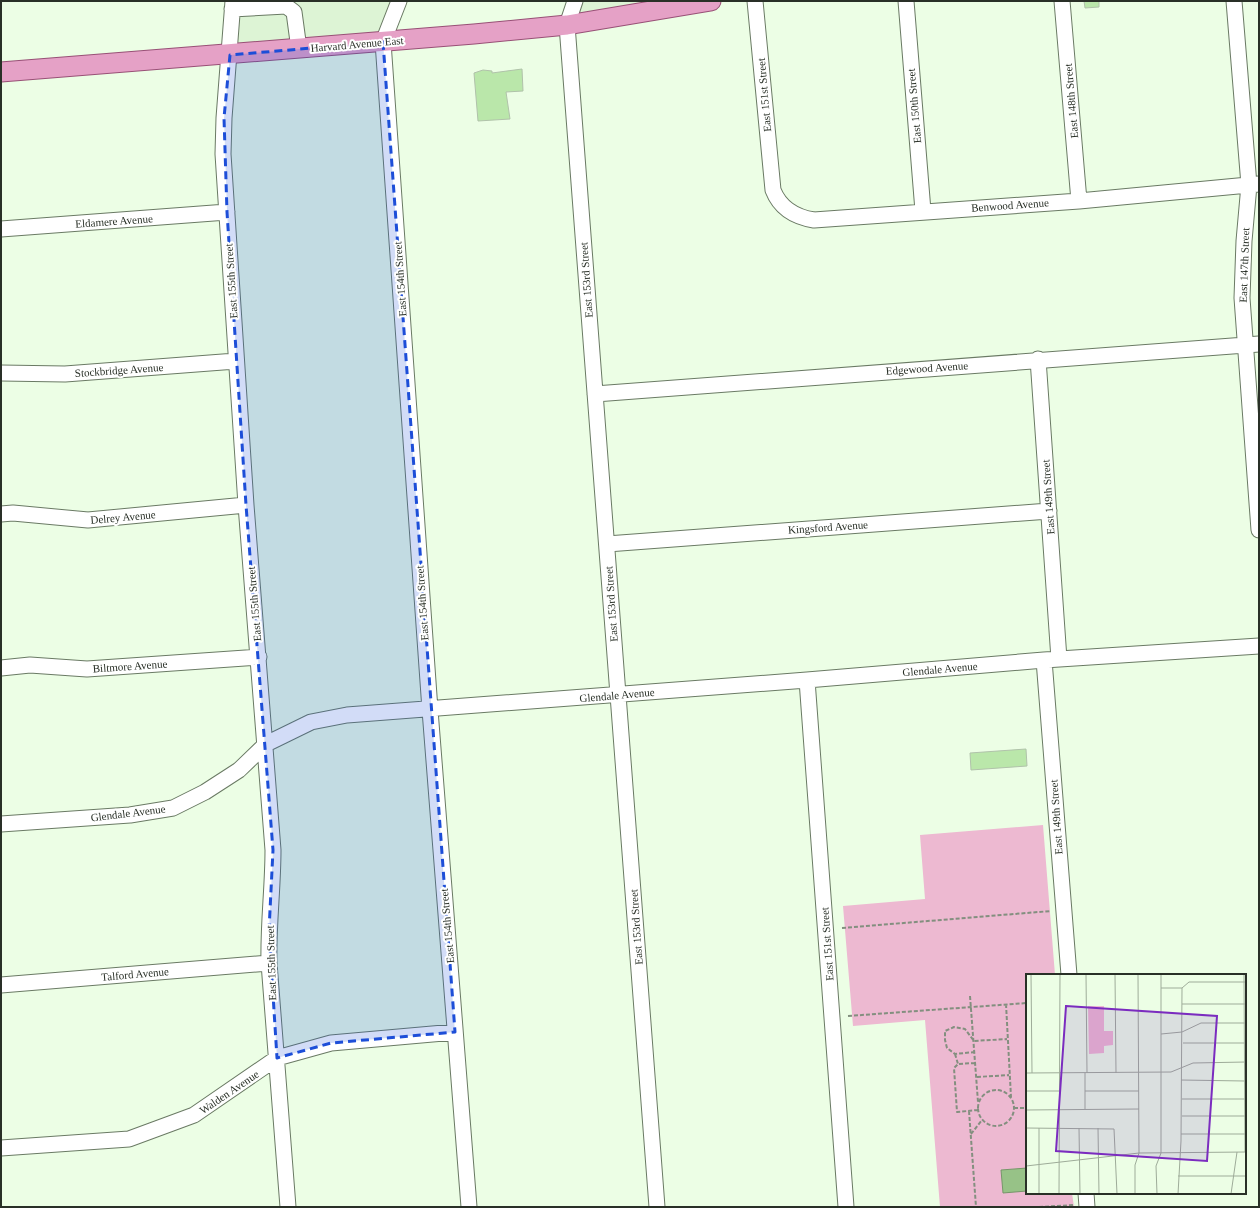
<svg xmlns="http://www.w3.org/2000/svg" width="1260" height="1208" font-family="'Times New Roman',serif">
	<rect width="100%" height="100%" fill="#ecfee5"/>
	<path fill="#ddf4d5" d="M225 1H399L383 42 221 56Z
		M575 1H671L567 25Z"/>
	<path fill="#edb9d1" d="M1043 825 1055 975H1027V1193H1072L1074 1207H940L925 1020 853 1026 843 906 925 899 920 835Z"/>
	<path fill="#97c287" stroke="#76966a" d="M1027 1168V1191L1003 1193 1001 1170Z"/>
	<path fill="#bae7aa" stroke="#b0c2aa" d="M1084 1H1099V7L1085 8Z
		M522 69 523 91 506 92 510 119 478 121 474 73 483 70 492 71V73Z
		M1026 749 1027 766 971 770 970 753Z"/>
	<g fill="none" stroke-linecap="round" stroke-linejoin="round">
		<defs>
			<path id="minor" d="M233 1 224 118 223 154 246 505 273 850C273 888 268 925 269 963L288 1207
				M399 1 383 42 430 710 469 1207
				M575 1 567 25 657 1207
				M755 1 773 190C780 208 795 217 814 220L1079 201 1259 184
				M906 1 923 211
				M1062 1 1079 201
				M1234 1 1249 185 1244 241 1242 298 1259 530
				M232 9 286 6 294 12 299 49
				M1 229 227 212
				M1038 359 1059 659
				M1 373 65 374 236 361
				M595 394 1259 344
				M1 514 13 513 88 520 246 505
				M607 544 1049 511
				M1044 660 1069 975
				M1 668 30 665 87 669 259 657
				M807 680 846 1207
				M1 824 130 815 173 808 205 792 239 770 266 744 311 722 347 715 807 680 1044 660 1259 646
				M1 985 269 963
				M1 1148 129 1139 194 1115 277 1058 331 1043 455 1032
				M1086 1193 1087 1207"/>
			<path id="major" d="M1 72 474 34 567 25 711 1"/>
		</defs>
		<use href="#minor" stroke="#6a7a64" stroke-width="17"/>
		<use href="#major" stroke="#985076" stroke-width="21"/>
		<path stroke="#838f7f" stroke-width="2" stroke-dasharray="4 2" stroke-linecap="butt" d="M842 928 1051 911
			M970 996 978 1102
			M1006 1004 1011 1097
			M848 1016 1027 1003
			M975 1052 955 1054 947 1048 945 1040V1031L954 1027 965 1029 974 1041 1007 1039
			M955 1054 958 1064
			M975 1063 958 1064 954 1068 957 1112 978 1110
			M977 1077 1009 1075
			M978 1108a18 18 0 1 1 36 0a18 18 0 1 1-36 0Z
			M1014 1108H1027
			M969 1111 976 1207
			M971 1134 982 1120
			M1039 1207 1075 1205"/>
		<use href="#minor" stroke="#fff" stroke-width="15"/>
		<use href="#major" stroke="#e5a1c6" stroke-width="19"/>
	</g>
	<path fill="#1d4ed8" fill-opacity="0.2" stroke="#1d4ed8" stroke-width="3" stroke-dasharray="8 5" stroke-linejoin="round" d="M383 42 455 1032 331 1043 277 1058 269 931 273 850 246 505 227 212 224 118 230 55Z"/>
	<g text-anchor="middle" stroke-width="4" stroke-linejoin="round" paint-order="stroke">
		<g font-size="11" fill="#293027" stroke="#fff">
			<text transform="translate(357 44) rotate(-5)" y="4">Harvard Avenue East</text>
			<text transform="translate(764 95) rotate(-95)" y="4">East 151st Street</text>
			<text transform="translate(1071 101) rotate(-95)" y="4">East 148th Street</text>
			<text transform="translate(914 106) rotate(-95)" y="4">East 150th Street</text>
			<text transform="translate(1010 205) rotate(-4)" y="4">Benwood Avenue</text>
			<text transform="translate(114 221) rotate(-4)" y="4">Eldamere Avenue</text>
			<text transform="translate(1244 265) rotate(-88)" y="4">East 147th Street</text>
			<text transform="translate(400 279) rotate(-94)" y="4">East 154th Street</text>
			<text transform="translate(586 280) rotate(-94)" y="4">East 153rd Street</text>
			<text transform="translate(231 281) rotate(-94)" y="4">East 155th Street</text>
			<text transform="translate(927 368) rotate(-4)" y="4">Edgewood Avenue</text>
			<text transform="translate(119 370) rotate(-4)" y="4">Stockbridge Avenue</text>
			<text transform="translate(1048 497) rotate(-94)" y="4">East 149th Street</text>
			<text transform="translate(123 517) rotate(-5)" y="4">Delrey Avenue</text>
			<text transform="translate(828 527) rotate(-4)" y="4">Kingsford Avenue</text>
			<text transform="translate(422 603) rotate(-94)" y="4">East 154th Street</text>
			<text transform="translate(254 604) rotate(-95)" y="4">East 155th Street</text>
			<text transform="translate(611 604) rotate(-94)" y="4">East 153rd Street</text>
			<text transform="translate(130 666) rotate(-4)" y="4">Biltmore Avenue</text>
			<text transform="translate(940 669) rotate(-5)" y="4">Glendale Avenue</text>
			<text transform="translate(617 695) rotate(-5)" y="4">Glendale Avenue</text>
			<text transform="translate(128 813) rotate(-7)" y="4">Glendale Avenue</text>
			<text transform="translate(1056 817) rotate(-94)" y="4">East 149th Street</text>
			<text transform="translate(447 926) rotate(-95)" y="4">East 154th Street</text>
			<text transform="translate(636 927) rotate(-94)" y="4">East 153rd Street</text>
			<text transform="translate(827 944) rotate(-94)" y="4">East 151st Street</text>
			<text transform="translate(271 963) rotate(-92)" y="4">East 155th Street</text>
			<text transform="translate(135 974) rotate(-5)" y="4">Talford Avenue</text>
			<text transform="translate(229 1092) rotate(-34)" y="4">Walden Avenue</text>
		</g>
	</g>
	<g transform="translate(1026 974)">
		<rect width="220" height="220" fill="#ecfee5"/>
		<path d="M62 32H78V57H87V71L78 72V79L63 80Z" fill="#edb9d1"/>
		<path fill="none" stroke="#9eac99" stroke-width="1" d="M5 0 6 99M60 0 61 99M89 0 90 99M218 0 219 178M135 14H156M156 14 163 8H220M156 30H220M135 60 156 58 175 49H220M157 69H220M0 99 145 98 167 89 220 88M59 99V135M155 106 219 107M0 117H34M59 117H113M156 125H219M0 136 113 135M156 142H219M0 154 88 155 91 220M13 154V220M53 154 54 220M72 154 73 220M155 160H219M0 192 113 179 220 178M152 202H220M33 220 34 0M109 220V191L113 179 112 0M131 220 130 192 135 179V0M152 220 155 167 156 14M205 220 211 178"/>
		<path fill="#7b2cbf" fill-opacity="0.15" stroke="#7b2cbf" stroke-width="2" d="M40 32 191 42 181 187 30 177Z"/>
		<rect width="220" height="220" fill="none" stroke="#293027" stroke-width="2"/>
	</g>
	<rect width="1260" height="1208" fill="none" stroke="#293027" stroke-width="4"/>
</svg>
